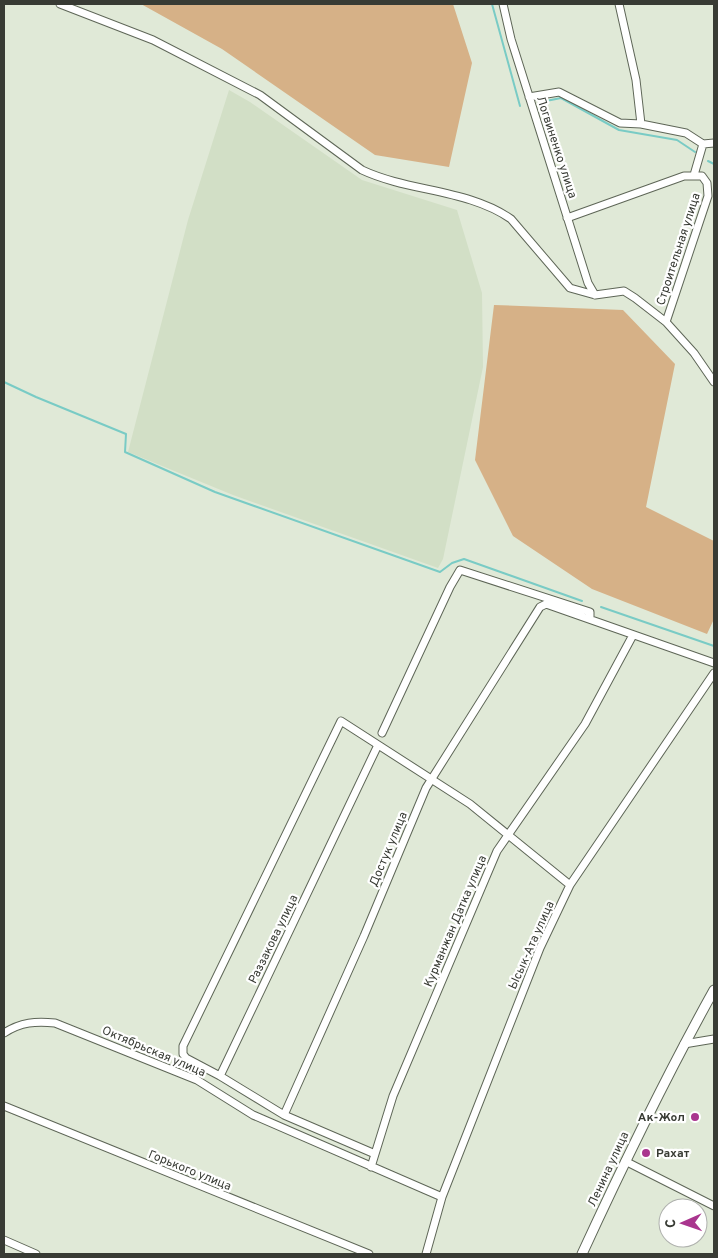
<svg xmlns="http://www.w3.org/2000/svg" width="718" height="1258" font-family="Overpass,sans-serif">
	<rect width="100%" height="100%" fill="#e0e9d7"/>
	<path fill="#d2dfc6" d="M229 90 250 102 362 180 457 210 482 293 483 367 443 559 438 568 233 495 128 452 188 220Z"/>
	<path fill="#d6b187" d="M141 4H453L472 63 449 167 375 155 222 49Z
		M494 305 623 310 675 364 646 507 714 541V619L707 634 592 589 513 536 475 460Z"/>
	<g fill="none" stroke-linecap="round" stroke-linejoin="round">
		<path stroke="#79cbc5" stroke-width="2" d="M492 4 520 106
			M541 102 561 98 619 130 677 140 695 152
			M708 161 714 164
			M4 382 36 397 126 434 125 452 215 492 440 572 452 563 464 559 582 601
			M601 607 714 646"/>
		<defs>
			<path id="minor" d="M60 4 153 40 260 95 362 170C409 192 468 189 511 219L570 288 595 295 624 291 635 298 666 322 694 353 714 382
				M503 4 511 39 588 283 595 295
				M529 97 559 92 620 123 641 124 636 80 619 4
				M641 124 686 133 703 144 714 143
				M694 175 703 144
				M567 218 684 176H702L707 183 708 196 666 322
				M382 733 450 587 460 570 590 612V619
				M4 1033C21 1022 36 1021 55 1023L197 1080 253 1115 442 1197
				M684 1044 714 1039
				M220 1076 186 1058 183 1054V1046L341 721 470 804 570 885
				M4 1106 369 1254
				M284 1115 364 936 426 788 540 607 546 604 714 663
				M375 1154 284 1115 220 1076 378 745
				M625 1161 714 1206
				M371 1167 393 1096 497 851 585 724 633 635
				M4 1240 36 1254
				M426 1254 442 1197 540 948 570 885 714 673"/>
			<path id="major" d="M582 1254C623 1165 666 1076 714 990"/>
		</defs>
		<use href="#minor" stroke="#5e6657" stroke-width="9"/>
		<use href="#major" stroke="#5e6657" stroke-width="11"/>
		<use href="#minor" stroke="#fff" stroke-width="7"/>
		<use href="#major" stroke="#fff" stroke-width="9"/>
	</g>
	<g fill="#a9358e" stroke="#fff" stroke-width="2">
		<circle cx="695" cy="1117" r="5"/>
		<circle cx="646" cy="1153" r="5"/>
	</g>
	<g text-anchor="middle" stroke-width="4.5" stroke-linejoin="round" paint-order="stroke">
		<g font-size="12" fill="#383b34" stroke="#fff">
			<text transform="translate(557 147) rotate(72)" y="4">Логвиненко улица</text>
			<text transform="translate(678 249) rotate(-72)" y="4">Строительная улица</text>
			<text transform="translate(388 849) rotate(-67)" y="4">Достук улица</text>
			<text transform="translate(455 921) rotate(-67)" y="4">Курманжан Датка улица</text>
			<text transform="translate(273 939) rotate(-64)" y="4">Раззакова улица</text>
			<text transform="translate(531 945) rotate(-66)" y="4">Ысык-Ата улица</text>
			<text transform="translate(154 1051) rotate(23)" y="4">Октябрьская улица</text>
			<text transform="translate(608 1169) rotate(-65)" y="4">Ленина улица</text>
			<text transform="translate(190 1170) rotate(22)" y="4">Горького улица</text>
		</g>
		<g font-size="12" font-weight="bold" fill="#383b34" stroke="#fff" text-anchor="end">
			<text x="685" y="1121">Ак-Жол</text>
			<text x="656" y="1157" text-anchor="start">Рахат</text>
		</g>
	</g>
	<rect width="718" height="1258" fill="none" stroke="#383b34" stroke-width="10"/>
	<g transform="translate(683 1223) rotate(268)"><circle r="24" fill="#ffffff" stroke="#afb1ae"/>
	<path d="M0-4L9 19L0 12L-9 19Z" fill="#a9358e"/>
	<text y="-8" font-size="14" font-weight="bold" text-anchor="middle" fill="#383b34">С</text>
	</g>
</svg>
